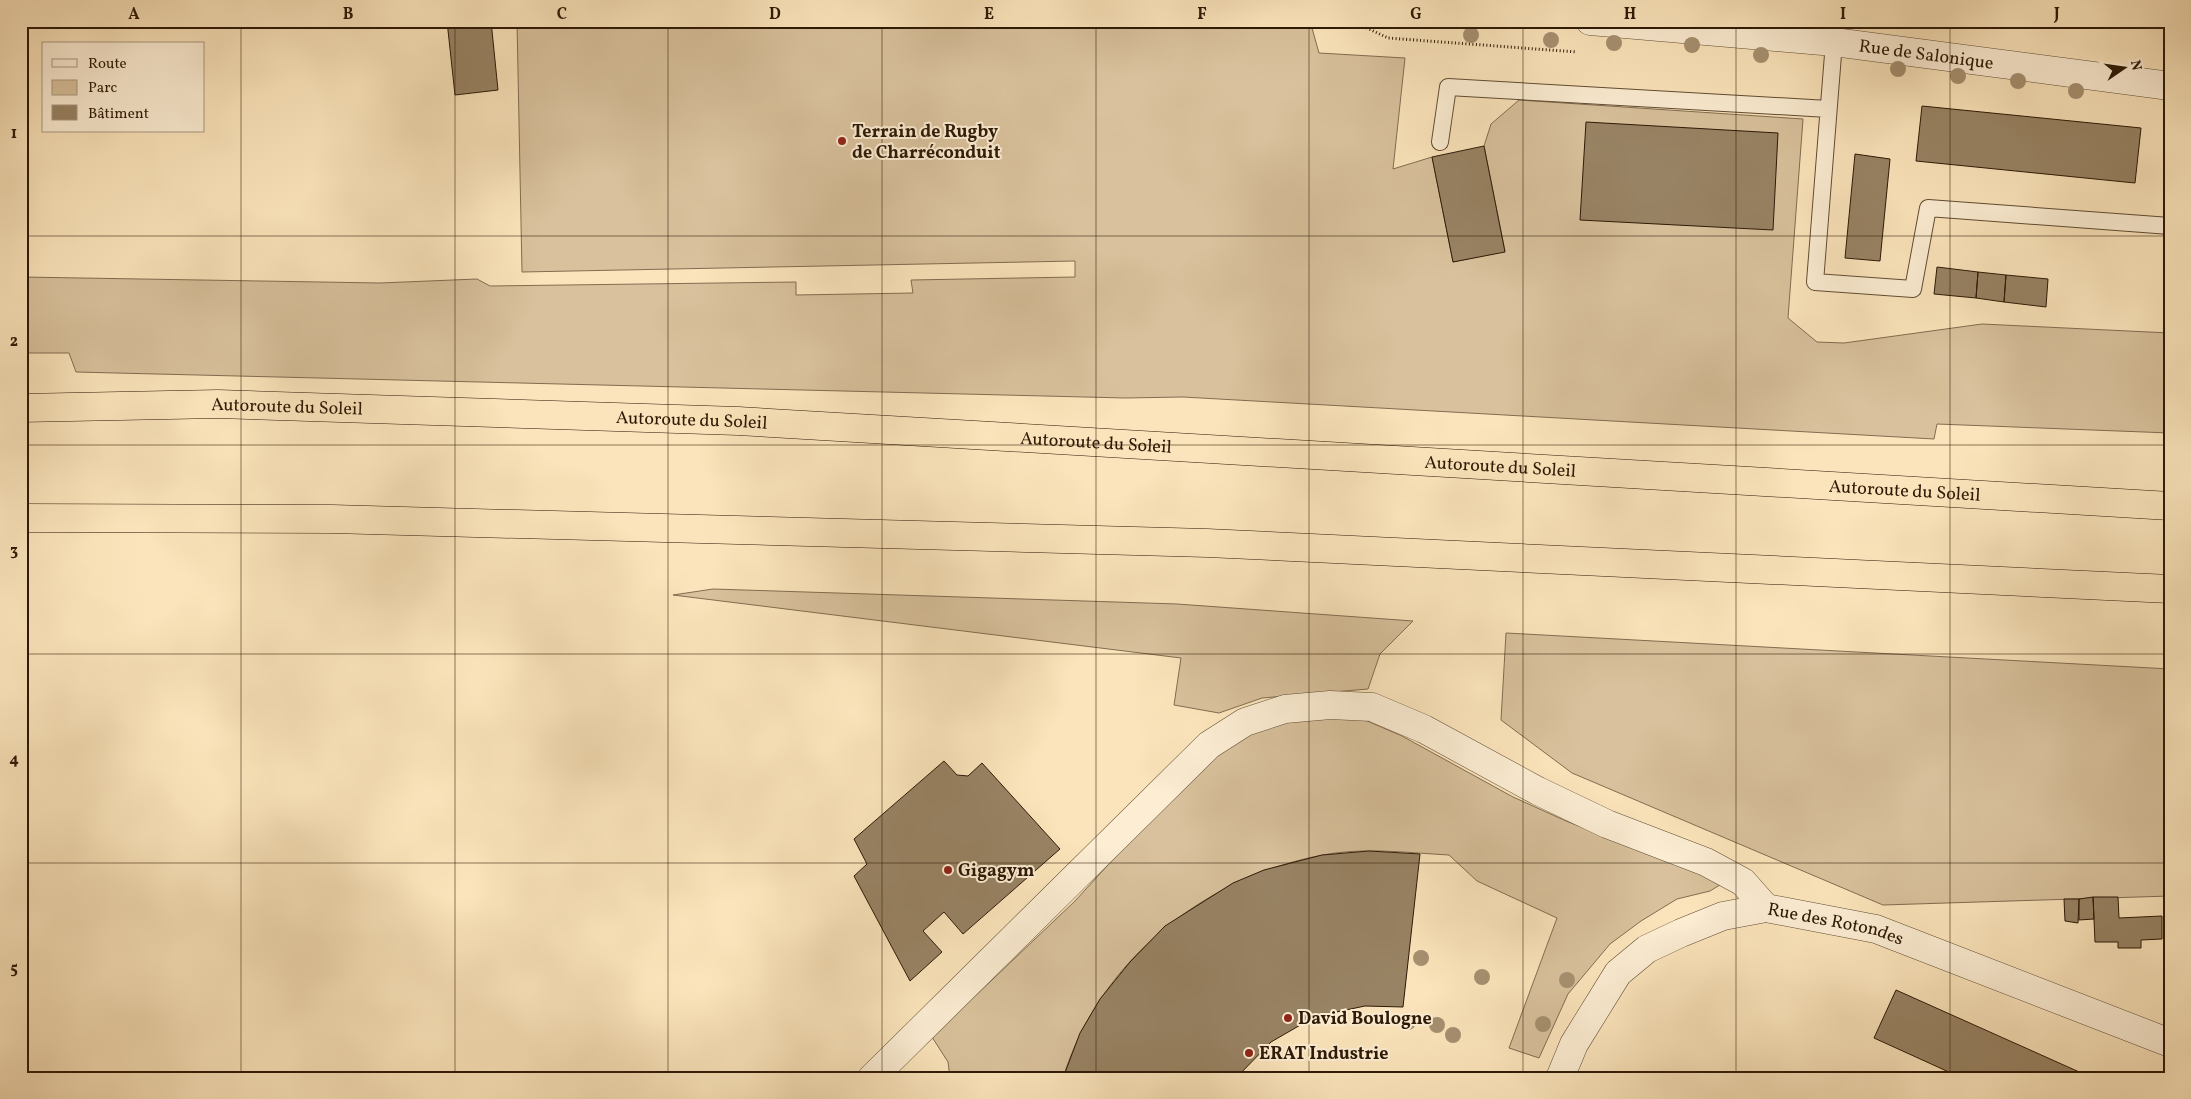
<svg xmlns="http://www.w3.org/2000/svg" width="2191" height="1099" font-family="Vollkorn,serif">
	<rect width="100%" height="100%" fill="#fbe4bb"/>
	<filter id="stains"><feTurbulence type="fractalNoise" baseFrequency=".004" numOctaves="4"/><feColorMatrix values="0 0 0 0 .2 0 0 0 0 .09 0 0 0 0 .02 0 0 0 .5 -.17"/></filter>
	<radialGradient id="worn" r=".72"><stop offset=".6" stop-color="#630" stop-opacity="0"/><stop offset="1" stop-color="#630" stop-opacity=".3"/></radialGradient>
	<path fill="#d8c19c" stroke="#826d51" d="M517 21H1310L1319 53 1405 58 1393 169 1432 157 1453 262 1505 251 1484 146 1491 124 1519 100 1803 119 1788 318 1817 342 1844 343 1982 324 2170 333V433L1937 424 1934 439 1183 397 1125 398 76 372 69 353H21V277L380 283 477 279 490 286 796 282V295L913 293 911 280 1075 277V261L522 272Z
		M713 589 1177 604 1413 621 1380 654 1368 689 1262 698 1219 713 1174 705 1181 658 673 595Z
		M1506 633 2170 669V896L1883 905 1572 773 1501 720Z
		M1315 716 1365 720 1402 736 1513 797 1566 821 1723 883 1710 891 1677 899 1641 921 1610 944 1568 994 1539 1058 1509 1048 1557 918 1477 881 1449 855C1411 853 1373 848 1335 853 1212 871 1100 957 1063 1078H950L948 1062 932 1037 1075 901 1196 769 1254 730Z"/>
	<path fill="#988364" stroke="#2d1906" d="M387 21H433V22L388 27Z
		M447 21H491L498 90 455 95Z
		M1922 106 2141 128 2135 183 1916 161Z
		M1586 122 1778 133 1773 230 1580 220Z
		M1484 146 1505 252 1453 262 1432 157Z
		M1855 154 1890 159 1880 261 1845 258Z
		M1937 267 1978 272 1976 298 1934 294Z
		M1978 272 2006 275 2004 302 1976 298Z
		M2006 275 2048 279 2046 307 2004 302Z
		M944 761 957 775 968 776 982 763 1060 849 963 934 944 912 923 931 942 952 910 981 854 876 867 864 854 839Z
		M1369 851 1420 854 1403 1007 1365 1006 1322 1015 1309 1020 1271 1042 1236 1078H1063L1080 1033 1100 999 1130 962 1165 926 1233 883 1264 870 1322 855Z
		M2093 897H2118L2119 918 2162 916V939L2141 940V948H2118V942H2095Z
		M2093 897 2094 919 2079 920V899Z
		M2064 899H2079L2078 923 2065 921Z
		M1896 990 2086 1075 2084 1078H1962L1874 1038Z"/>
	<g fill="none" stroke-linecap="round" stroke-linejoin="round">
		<defs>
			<path id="service" d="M1834 42 1815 282 1913 289 1928 208 2170 226
				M1440 142 1448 87 1828 109"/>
			<g id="minor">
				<path id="s1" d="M1590 21 1834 42 2170 86"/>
				<path d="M872 1078 1209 745 1245 722 1285 709 1330 705 1372 707 1424 729 1538 791 1607 824 1706 862 1743 882 1766 908"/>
				<path id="s2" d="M1560 1078 1574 1044 1618 973 1647 949 1681 933 1723 916 1766 908 1876 929 2170 1043"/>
			</g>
			<g id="motorway">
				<path id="s3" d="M21 408 218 404 738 421 2170 506"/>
				<path d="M21 518 332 519 1207 543 2170 589"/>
			</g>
		</defs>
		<use href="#service" stroke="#604c33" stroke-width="18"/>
		<use href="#minor" stroke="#604c33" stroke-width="29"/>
		<use href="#motorway" stroke="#2d1906" stroke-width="29"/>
		<path stroke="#2d1906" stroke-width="3" stroke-dasharray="1 2.5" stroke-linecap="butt" d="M1364 21 1367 28 1388 38 1577 52"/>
		<use href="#service" stroke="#fcedd3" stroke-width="16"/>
		<use href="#minor" stroke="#fcedd3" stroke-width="28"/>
		<use href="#motorway" stroke="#fbe4bb" stroke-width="28"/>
	</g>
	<g fill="#a69070">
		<circle cx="1471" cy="35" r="8"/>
		<circle cx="1551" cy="40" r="8"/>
		<circle cx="1614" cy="43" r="8"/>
		<circle cx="1692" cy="45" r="8"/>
		<circle cx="1761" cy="55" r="8"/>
		<circle cx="1898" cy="69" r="8"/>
		<circle cx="1958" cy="76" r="8"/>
		<circle cx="2018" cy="81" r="8"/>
		<circle cx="2076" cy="91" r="8"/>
		<circle cx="1421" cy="958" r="8"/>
		<circle cx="1482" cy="977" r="8"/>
		<circle cx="1567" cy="980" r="8"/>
		<circle cx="1408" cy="1022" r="8"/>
		<circle cx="1543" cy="1024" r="8"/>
		<circle cx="1437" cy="1025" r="8"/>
		<circle cx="1453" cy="1035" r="8"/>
	</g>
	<path fill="none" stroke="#2d1906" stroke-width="1" stroke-opacity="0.55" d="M241 21V1078M455 21V1078M668 21V1078M882 21V1078M1096 21V1078M1309 21V1078M1523 21V1078M1736 21V1078M1950 21V1078M21 236H2170M21 445H2170M21 654H2170M21 863H2170"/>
	<g fill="#8f2418" stroke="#fcedd3" stroke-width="2">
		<circle cx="842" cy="141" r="5"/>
		<circle cx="948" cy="870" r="5"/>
		<circle cx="1288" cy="1018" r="5"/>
		<circle cx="1249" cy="1053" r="5"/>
	</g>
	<g text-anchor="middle" stroke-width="4" stroke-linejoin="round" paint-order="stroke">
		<g font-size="18" fill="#2d1906" stroke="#fcedd3">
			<text dy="6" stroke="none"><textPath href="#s1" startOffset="338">Rue de Salonique</textPath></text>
			<text dy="6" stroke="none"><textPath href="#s3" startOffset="266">Autoroute du Soleil</textPath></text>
			<text dy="6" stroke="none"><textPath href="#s3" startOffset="671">Autoroute du Soleil</textPath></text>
			<text dy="6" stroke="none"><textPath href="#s3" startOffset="1076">Autoroute du Soleil</textPath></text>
			<text dy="6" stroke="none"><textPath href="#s3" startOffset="1481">Autoroute du Soleil</textPath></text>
			<text dy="6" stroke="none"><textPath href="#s3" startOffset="1886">Autoroute du Soleil</textPath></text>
			<text dy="6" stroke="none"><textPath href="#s2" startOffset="356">Rue des Rotondes</textPath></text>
		</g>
		<g font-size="18" font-weight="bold" fill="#2d1906" stroke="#fcedd3" text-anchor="start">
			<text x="852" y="137">Terrain de Rugby<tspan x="852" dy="21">de Charréconduit</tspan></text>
			<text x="958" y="876">Gigagym</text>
			<text x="1298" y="1024">David Boulogne</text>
			<text x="1259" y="1059">ERAT Industrie</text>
		</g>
	</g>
	<rect width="2191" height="1099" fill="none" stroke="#fbe4bb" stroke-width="55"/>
	<rect x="42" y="42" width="162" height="90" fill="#fcedd3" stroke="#a99881"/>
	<rect x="52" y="59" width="25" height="8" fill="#fcedd3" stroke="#a99881"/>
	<text x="88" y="68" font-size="15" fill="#2d1906">Route</text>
	<rect x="52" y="80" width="25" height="15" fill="#d8c19c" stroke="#a99881"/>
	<text x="88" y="92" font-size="15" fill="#2d1906">Parc</text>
	<rect x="52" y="105" width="25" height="15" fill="#988364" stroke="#a99881"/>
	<text x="88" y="118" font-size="15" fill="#2d1906">Bâtiment</text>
	<g transform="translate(2124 68) rotate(77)" stroke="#fcedd3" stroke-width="4" paint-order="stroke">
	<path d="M0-4L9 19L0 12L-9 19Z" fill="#2d1906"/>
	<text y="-8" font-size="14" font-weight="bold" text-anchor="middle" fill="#2d1906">N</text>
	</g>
	<rect x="28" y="28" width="2136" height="1044" fill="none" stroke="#2d1906" stroke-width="2"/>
	<g font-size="16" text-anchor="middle" font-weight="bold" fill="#2d1906">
		<text x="134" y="19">A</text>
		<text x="348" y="19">B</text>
		<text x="562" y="19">C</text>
		<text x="775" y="19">D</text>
		<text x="989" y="19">E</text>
		<text x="1202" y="19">F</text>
		<text x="1416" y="19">G</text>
		<text x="1630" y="19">H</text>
		<text x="1843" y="19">I</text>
		<text x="2057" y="19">J</text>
		<text x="14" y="138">1</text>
		<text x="14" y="346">2</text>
		<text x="14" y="555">3</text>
		<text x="14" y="764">4</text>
		<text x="14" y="973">5</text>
	</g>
	<rect width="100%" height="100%" filter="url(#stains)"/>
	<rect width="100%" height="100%" fill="url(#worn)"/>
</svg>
